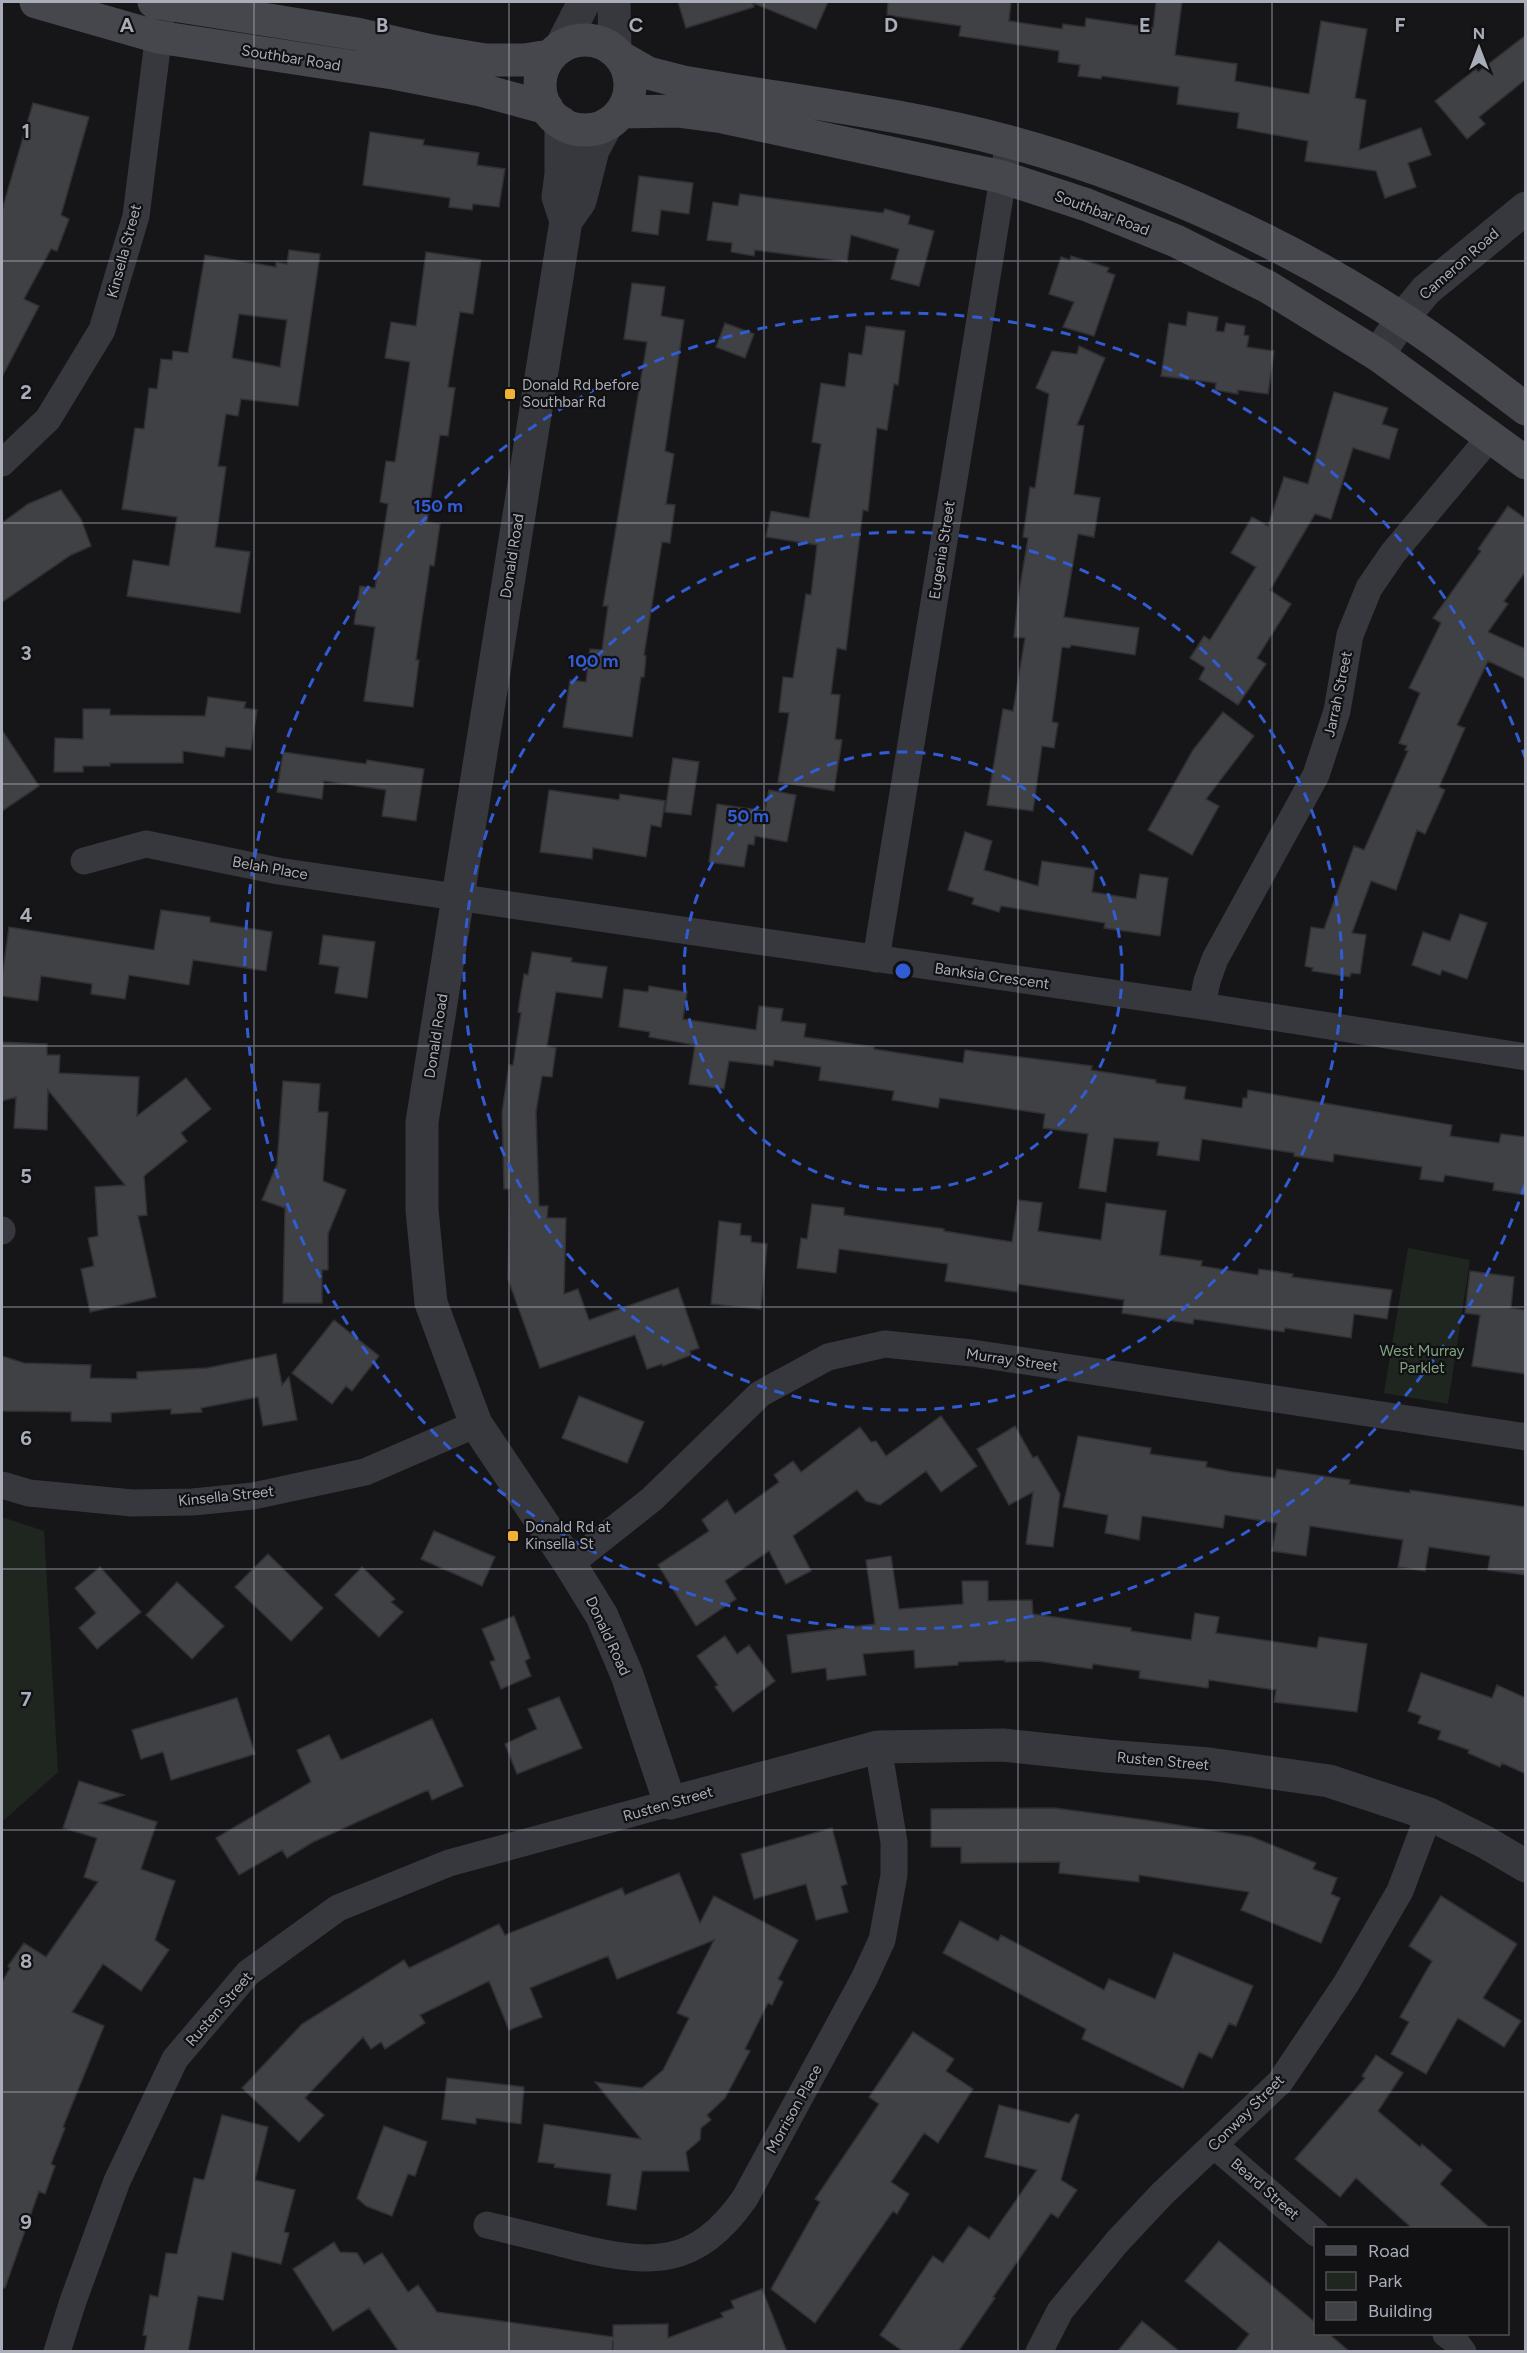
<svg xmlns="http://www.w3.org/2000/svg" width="1527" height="2353" font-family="Figtree,sans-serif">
	<rect width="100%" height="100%" fill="#161618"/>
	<path fill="#1e261f" d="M1408 1248 1470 1260 1448 1404 1384 1393Z
		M2 1517 44 1531 58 1772 2 1822Z"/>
	<path fill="#404145" stroke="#303034" stroke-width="1.5" fill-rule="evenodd" d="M678 2H828L816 29 753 3 754 7 686 28Z
		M888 2H1011L1009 21 1062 29 1063 24 1085 27 1086 18 1153 28 1156 2H1182L1175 55 1237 64 1235 81 1309 94 1321 21 1367 29 1355 98 1366 100 1359 150 1421 128 1431 155 1408 163 1416 187 1385 198 1376 171 1305 161 1308 141 1237 128 1239 113 1177 104 1179 87 1102 76 1101 79 1078 76 1080 65 1058 62 1059 51 959 36 961 26 887 15Z
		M1526 35V79L1479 117 1485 124 1467 139 1435 101 1476 69 1478 72Z
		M33 103 89 117 61 215 69 219 57 251 51 249 24 299 39 306 2 377V210Z
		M370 132 424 140 423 145 479 153 477 165 505 169 499 207 473 204 472 210 449 207 450 198 363 185Z
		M639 176 693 183 689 214 661 210 658 235 632 231Z
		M740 194 883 213 885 209 910 216 908 224 934 231 919 286 891 279 899 249 851 235 847 262 755 250 754 256 731 252 732 243 707 240 713 202 738 206Z
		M289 250 320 254 298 406 241 399 238 416 226 414 218 466 226 467 215 547 250 552 240 613 127 596 133 560 169 566 177 517 122 509 135 428 144 429 149 388 157 389 161 359 172 360 173 351 188 353 205 255 276 267V262L287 264ZM239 314 287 320 280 367 232 358Z
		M426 252 481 260 473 314 460 312 448 387 455 388 448 436 440 435 427 522 440 524 434 566 430 565 416 660H419L413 707 364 701 375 627 354 624 360 586 375 588 388 504 380 502 386 461 395 462 410 362 385 358 391 322 416 326Z
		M1071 256 1109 268 1107 272 1115 275 1094 336 1063 327 1074 302 1049 294 1061 257 1070 260Z
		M632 283 665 287 661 316 684 320 665 451 674 454 666 504 675 505 670 543 662 542 644 655 646 656 644 677H641L632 737 563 727 570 680 586 682 590 649 602 650 608 606H603L647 342 624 339Z
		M1188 312 1218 317 1216 331 1224 332 1226 323 1245 326 1244 335 1249 336 1247 347 1274 351 1268 394 1238 390V394L1215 390 1216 383 1161 376 1169 323 1186 326Z
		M725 323 754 334 745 358 716 347Z
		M866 326 905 331 898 385 894 384 887 430 877 428 868 511 863 510 846 650 837 648 831 694 840 695 835 739 842 740 834 791 778 782 789 713 779 712 783 677 793 678 806 594 811 595 817 545 766 537 771 511 809 518 821 444 812 442 821 383 845 387 849 353 862 355Z
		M1079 346 1105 358 1077 425 1084 426 1074 494 1100 498 1094 537 1078 534 1064 617 1139 628 1135 655 1071 645 1070 648 1062 647 1052 722 1058 723 1054 748 1042 746 1033 811 987 805 1003 709 1013 711 1025 638 1014 637 1018 598 1028 538 1023 537 1030 487 1035 488 1049 394 1036 388 1052 351 1077 354Z
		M1334 392 1388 408 1382 424 1398 429 1389 459 1353 448 1331 519 1315 514 1270 590 1291 604 1257 658 1266 664 1238 705 1199 679 1205 668 1190 658 1204 636 1210 640 1256 567 1231 553 1252 517 1268 526 1284 477 1308 484Z
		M61 490 81 519 91 546 71 555 2 602V523L28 504Z
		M1508 506 1526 519V571L1504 601 1508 604 1488 632 1526 649V679L1488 661 1457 725 1465 728 1439 787 1445 790 1425 834 1417 830 1396 890 1371 881 1352 933 1366 935 1360 974 1351 973 1350 977 1312 971 1313 968 1305 966 1311 927 1324 929 1354 846 1364 850 1408 751 1405 750 1407 746 1399 743 1420 693 1409 688 1441 623 1433 618 1481 551 1478 549Z
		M208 697 246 702 244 708 257 710 251 750 226 747 224 757 183 751V763H110V766H83V772H54L55 738 83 739V709H110V715L205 716Z
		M1223 712 1254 736 1206 799 1219 806 1192 855 1148 830 1193 750Z
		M2 730 39 786 2 811Z
		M283 752 366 764 367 760 424 769 416 821 382 816 386 790 324 781 322 799 277 792Z
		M673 758 699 762 691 815 665 812Z
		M549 790 619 800 620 794 665 801 661 827 651 825 646 857 593 848 592 859 540 852Z
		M769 790 796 795 787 842 755 836 754 845 748 844 744 867 709 862 717 804 765 811Z
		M965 832 992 841 984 870 1038 886 1042 861 1095 869 1092 892 1136 899 1140 874 1168 878 1160 936 1104 928 1105 923 1001 906 999 912 972 904 974 898 948 890Z
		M161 910 210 917V922L272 932 266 971 193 960 189 985 129 975 125 999 91 994 92 984 41 976 38 1001 2 996V977L9 927 154 950Z
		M1460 914 1487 923 1467 979 1442 970 1440 975 1412 965 1423 932 1450 941Z
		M323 935 375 942 367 998 335 993 339 967 319 964Z
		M532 952 572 958 571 962 607 967 602 998 556 992 547 1046 556 1048 552 1077 542 1076 536 1112 539 1206H548L547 1218H566L564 1294 578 1289 589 1320 678 1288 699 1348 690 1351 691 1355 663 1366 662 1364 647 1369 635 1335 540 1368 508 1279 510 1189H504L502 1112 509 1065H513L521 1013 518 1012 524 974 528 975Z
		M649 986 687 992 683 1019 756 1030 759 1006 783 1009 781 1021 806 1024 804 1037 874 1047V1049L963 1063 965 1050 1092 1066 1091 1070 1156 1080V1083L1186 1087 1184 1099 1242 1108 1243 1098H1247L1248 1090 1452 1125 1450 1136 1499 1143 1501 1134 1526 1137V1195L1493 1190 1494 1183 1445 1175 1443 1182 1420 1179 1422 1167 1334 1154 1333 1162 1294 1156V1153L1202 1139 1199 1161 1157 1155 1159 1142 1114 1138 1106 1192 1079 1188 1088 1134 1043 1128 1045 1114 940 1098 938 1108 892 1100 894 1091 819 1080 821 1067 774 1060 773 1066 729 1061 724 1089 689 1084 695 1045 649 1037 650 1032 619 1027 624 989 648 992Z
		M2 1042 47 1044V1055H60L59 1073 139 1077 137 1116 186 1078 211 1109 181 1133 187 1141 144 1176 147 1215 138 1216 156 1297 90 1312 81 1269 94 1266 88 1238 98 1236 95 1187 125 1185 48 1090 47 1130 14 1128 16 1097 2 1101Z
		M283 1081 320 1084 318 1112H328L323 1181 346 1190 328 1234V1270H322V1303H283L285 1208 262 1200 277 1164Z
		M1018 1200 1042 1203 1038 1231 1101 1240 1106 1203 1166 1211 1160 1255 1202 1261 1201 1266 1258 1275 1259 1269 1293 1274 1292 1277 1392 1290 1387 1319 1354 1314 1351 1338 1285 1328 1284 1332 1194 1319 1193 1324 1122 1313 1124 1300 1018 1284 1017 1292 945 1281 948 1264 839 1249 836 1273 797 1268 801 1238 807 1239 812 1204 844 1208V1215L944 1229V1231L1012 1242Z
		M719 1221 741 1224 740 1235 751 1236V1242L767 1244 761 1309 711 1304Z
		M1470 1271 1514 1277 1511 1308 1526 1310V1374L1472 1366 1480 1315 1465 1313Z
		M334 1320 379 1356 352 1391 346 1386 332 1404 292 1373Z
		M276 1354 282 1385 289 1377 297 1420 263 1426 258 1397 201 1408 202 1412 171 1414V1409L111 1413V1422L71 1421V1412L2 1411V1356L24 1363 91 1365 90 1378 137 1379V1372L207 1368Z
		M579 1396 644 1422 627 1463 562 1438Z
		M941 1416 977 1466 941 1492 926 1471 880 1505 866 1501 857 1490 793 1536 811 1571 786 1584 769 1551 725 1581 736 1599 696 1626 658 1565 709 1531 702 1520 727 1500 735 1514 779 1482 774 1475 793 1461 801 1472 860 1427 871 1442 876 1441 886 1456Z
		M1015 1426 1033 1458 1037 1456 1060 1494 1053 1547 1026 1544 1033 1492 1009 1505 977 1449Z
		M1078 1436 1151 1448 1150 1454 1207 1462 1206 1467 1232 1472 1275 1478 1277 1469 1350 1480 1349 1484 1410 1493V1490L1526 1507V1575L1488 1570 1490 1556 1429 1547 1425 1571 1398 1567 1403 1540 1310 1526 1306 1556 1272 1551 1277 1523 1225 1515 1223 1528 1142 1516 1139 1540 1105 1533 1108 1515 1063 1507Z
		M434 1531 495 1557 482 1586 421 1559Z
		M268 1554 323 1608 291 1641 235 1587Z
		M891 1556 899 1609 963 1604 962 1581H988V1601L1032 1600 1033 1614 1131 1628V1631L1191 1640 1195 1613 1219 1617 1216 1633 1317 1648 1319 1637 1367 1644 1357 1712 1274 1702 1276 1690 1209 1680 1208 1688 1139 1678 1140 1671 1093 1664 1092 1669 1038 1661 1005 1662V1660L958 1662V1665L915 1668 914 1650 863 1654 866 1675 827 1680 826 1668 792 1673 787 1635 875 1624 866 1560Z
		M100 1567 141 1612 97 1649 79 1628 96 1613 75 1588Z
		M362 1567 395 1599 391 1602 403 1612 379 1637 335 1595Z
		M177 1582 224 1626 192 1659 146 1615Z
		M514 1616 530 1658 525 1661 531 1676 501 1689 490 1662 495 1660 482 1629Z
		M725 1636 737 1654 749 1645 775 1681 733 1712 715 1687 718 1685 697 1656Z
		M1421 1673 1492 1698 1497 1685 1526 1698V1774L1502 1763 1500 1767 1468 1753 1469 1750 1438 1739 1441 1731 1418 1723 1421 1716 1408 1711Z
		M559 1697 582 1748 517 1774 505 1744 537 1729 528 1709Z
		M237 1698 255 1754 171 1780 163 1752 141 1759 132 1730Z
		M432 1719 463 1786 432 1800 428 1790 313 1842 287 1858 282 1850 239 1875 216 1838 311 1782 297 1750 329 1735 341 1760Z
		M79 1781 124 1795 99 1803 157 1822 141 1869 175 1881 155 1940 169 1950 141 1991 103 1964 72 2012 104 2026 63 2127 65 2128 51 2164 55 2166 45 2194 39 2191 5 2288H2V1982L10 1968 8 1966 24 1943 46 1957 98 1882 84 1877 97 1838 63 1828Z
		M1054 1808 1146 1820 1252 1837 1316 1863 1313 1869 1337 1878 1331 1894 1340 1898 1321 1943 1241 1910 1249 1892 1139 1875V1882L1059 1873 1060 1862 961 1863V1847H931V1809Z
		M832 1828 847 1884 841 1886 848 1912 816 1920 806 1884 754 1899 741 1854Z
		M679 1873 700 1923 714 1896 798 1940 778 1979 783 1982 772 2005 768 2003 745 2049 750 2051 725 2098 707 2115 711 2120 701 2128 700 2140 686 2152 689 2171H642L636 2210 607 2205 611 2174 554 2167 555 2164 538 2162 544 2124 641 2139 595 2082 642 2088 663 2070 689 2018 677 2013 714 1940 617 1979 608 1956 530 1988 542 2017 509 2030 489 1981 420 2015 425 2023 385 2049 381 2042 371 2049 363 2037 305 2098 324 2115 299 2142 242 2088 302 2024 404 1960 409 1968 499 1924 505 1935 622 1888 625 1895Z
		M1441 1896 1517 1944 1483 1998 1521 2021 1504 2047 1458 2018 1426 2074 1391 2054 1409 2022 1400 2017 1432 1961 1409 1946Z
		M960 1921 998 1941 1001 1935 1104 1990 1109 1979 1155 1999 1174 1953 1253 1986 1236 2026 1229 2023 1212 2058 1199 2052 1183 2088 1082 2039 1086 2029 943 1953Z
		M913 2032 954 2059 946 2071 973 2089 938 2143 924 2133 891 2182 909 2194 897 2214 893 2211 815 2323 771 2289 820 2202 815 2199 879 2104 869 2097Z
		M1376 2055 1403 2073 1378 2111 1420 2147 1422 2144 1452 2170 1440 2184 1491 2229H1413L1356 2178 1340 2197 1295 2159 1365 2078 1362 2076Z
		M447 2078 524 2087 521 2124 476 2118V2124L442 2119Z
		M999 2105 1069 2123 1076 2114 1079 2115 1061 2180 1077 2190 1058 2218 1051 2213 993 2297 995 2298 958 2352H904L880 2335 933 2256 943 2263 969 2226 989 2239 1037 2170 985 2157Z
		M222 2115 268 2127 255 2180 295 2190 284 2232 289 2233 281 2264 232 2252 223 2300 198 2296 188 2352H144L147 2336 143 2335 150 2295 158 2297 166 2253 177 2254 194 2178 204 2180Z
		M384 2126 427 2142 415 2176 408 2174 392 2216 366 2206 357 2198Z
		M1219 2241 1316 2323V2334H1329L1350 2352H1235L1249 2334 1185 2281Z
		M334 2242 340 2252 357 2253 364 2264 382 2253 408 2292 418 2285 437 2312 613 2337V2325L668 2324V2338L723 2317 721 2313 734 2308 731 2301 762 2289 787 2352H613V2340L612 2352H399L369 2308 333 2331 293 2269Z
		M1142 2321 1180 2352H1117Z"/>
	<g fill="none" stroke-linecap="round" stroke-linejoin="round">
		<path stroke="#37383d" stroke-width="27" d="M2 463 48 419 102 330 136 216 161 17
			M84 861 146 844 278 871 1202 1006 1526 1057
			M876 959 1009 141
			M1202 1006 1207 981 1215 959 1316 775 1337 711 1350 635 1369 588 1393 553 1491 436
			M2 1231V1230
			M2 1485 29 1493 132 1503 193 1502 253 1496 365 1472 476 1424
			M570 1564 652 1499 760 1394 828 1357 885 1344 972 1353 1526 1437
			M1214 2145 1316 2233
			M487 2225C516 2232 546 2239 576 2247 651 2265 696 2268 745 2198L864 1979 882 1940 894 1875V1842L878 1747
			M1446 2334 1454 2340 1463 2352
			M57 2352 73 2301 117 2181 175 2059 248 1973 338 1908 449 1863 670 1803
			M1039 2352 1060 2311 1117 2242 1162 2194 1280 2082 1346 1984 1400 1891 1429 1814"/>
		<path stroke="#37383d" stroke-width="33" d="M614 2 615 51
			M561 47 584 2
			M561 122V174L558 197 566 221 422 1122V1210L431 1303 476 1424 570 1564 602 1616 627 1675 670 1803 878 1747 1003 1745 1106 1756 1209 1764 1329 1781 1429 1814 1485 1842 1526 1866
			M566 221 580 201 593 150 607 124
			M1378 355 1402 319 1426 290 1526 208"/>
		<path stroke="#45474d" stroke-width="33" d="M36 2 158 37 393 73 481 90 547 108
			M154 2 357 34 432 51 485 60H524L550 56
			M540 85a45 45 0 1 1 90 0a45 45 0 1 1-90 0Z
			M622 58 648 73 683 82C792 101 903 113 1010 142 1153 181 1299 248 1422 332 1457 356 1491 383 1526 409
			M621 112 677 111 723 117 1002 177 1087 205 1176 241 1268 287 1378 355 1526 463"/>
	</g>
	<path fill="none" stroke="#a8adb8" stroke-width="1.5" stroke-opacity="0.55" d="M254 2V2352M509 2V2352M764 2V2352M1018 2V2352M1272 2V2352M2 261H1526M2 523H1526M2 784H1526M2 1046H1526M2 1307H1526M2 1569H1526M2 1830H1526M2 2092H1526"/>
	<g fill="none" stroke="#325cd3" stroke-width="3" stroke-dasharray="10 8">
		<circle cx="903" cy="971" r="219"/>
		<circle cx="903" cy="971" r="439"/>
		<path d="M1525 1185A658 658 0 1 1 1525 757"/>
	</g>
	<g fill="#f2b134" stroke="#111113" stroke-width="2">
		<rect x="504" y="388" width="12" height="12" rx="3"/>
		<rect x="507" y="1530" width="12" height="12" rx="3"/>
	</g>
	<g text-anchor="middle" stroke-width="4.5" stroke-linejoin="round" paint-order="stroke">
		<g font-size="15" fill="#a8adb8" stroke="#111113">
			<text transform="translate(291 58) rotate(9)" y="5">Southbar Road</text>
			<text transform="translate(1102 213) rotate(21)" y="5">Southbar Road</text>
			<text transform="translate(124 251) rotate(-75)" y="5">Kinsella Street</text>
			<text transform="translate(1459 264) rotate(-41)" y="5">Cameron Road</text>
			<text transform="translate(942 550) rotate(-81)" y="5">Eugenia Street</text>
			<text transform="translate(512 556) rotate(-81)" y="5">Donald Road</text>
			<text transform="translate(1338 694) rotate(-78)" y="5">Jarrah Street</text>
			<text transform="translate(270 868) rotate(10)" y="5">Belah Place</text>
			<text transform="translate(992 976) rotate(8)" y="5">Banksia Crescent</text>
			<text transform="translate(436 1036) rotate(-81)" y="5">Donald Road</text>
			<text transform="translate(1012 1360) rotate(8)" y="5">Murray Street</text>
			<text transform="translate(226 1496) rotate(-6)" y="5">Kinsella Street</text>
			<text transform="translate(608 1636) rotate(65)" y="5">Donald Road</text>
			<text transform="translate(1163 1761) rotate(5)" y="5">Rusten Street</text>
			<text transform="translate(668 1804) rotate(-16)" y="5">Rusten Street</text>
			<text transform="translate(219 2009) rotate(-49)" y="5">Rusten Street</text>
			<text transform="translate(794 2109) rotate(-61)" y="5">Morrison Place</text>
			<text transform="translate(1246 2113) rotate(-45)" y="5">Conway Street</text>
			<text transform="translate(1265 2189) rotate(41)" y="5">Beard Street</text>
		</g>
		<g font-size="15" fill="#a8adb8" stroke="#111113" text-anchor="start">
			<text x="522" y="390">Donald Rd before<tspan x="522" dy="17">Southbar Rd</tspan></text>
			<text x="525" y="1532">Donald Rd at<tspan x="525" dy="17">Kinsella St</tspan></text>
		</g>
		<g font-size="15" fill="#7fa381" stroke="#111113">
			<text x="1422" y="1356">West Murray<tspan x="1422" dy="17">Parklet</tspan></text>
		</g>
	</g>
	<g font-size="20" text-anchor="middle" font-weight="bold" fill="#a8adb8" stroke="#111113" stroke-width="4.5" stroke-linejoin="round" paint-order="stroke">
		<text x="127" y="32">A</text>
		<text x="382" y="32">B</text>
		<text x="636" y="32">C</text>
		<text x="891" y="32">D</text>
		<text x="1145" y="32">E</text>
		<text x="1400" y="32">F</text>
		<text x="26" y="138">1</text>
		<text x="26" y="399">2</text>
		<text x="26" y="660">3</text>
		<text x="26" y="922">4</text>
		<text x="26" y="1183">5</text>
		<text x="26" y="1445">6</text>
		<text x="26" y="1706">7</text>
		<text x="26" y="1968">8</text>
		<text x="26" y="2229">9</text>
	</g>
	<circle cx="903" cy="971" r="9" fill="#325cd3" stroke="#111113" stroke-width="3"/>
	<g font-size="18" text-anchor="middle" font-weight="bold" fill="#325cd3" stroke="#111113" stroke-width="4.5" stroke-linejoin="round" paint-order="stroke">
		<text x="438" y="512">150 m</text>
		<text x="593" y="667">100 m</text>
		<text x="748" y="822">50 m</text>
	</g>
	<rect width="1527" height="2353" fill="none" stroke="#a8adb8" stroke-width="6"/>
	<rect x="1314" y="2227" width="195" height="108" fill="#111113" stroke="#4d4f55" stroke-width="1.5"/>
	<rect x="1326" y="2246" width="30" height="9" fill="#45474d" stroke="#4d4f55" stroke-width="1.5"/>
	<text x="1368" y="2257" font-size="18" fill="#a8adb8">Road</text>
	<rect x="1326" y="2272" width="30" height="18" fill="#1e261f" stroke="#4d4f55" stroke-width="1.5"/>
	<text x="1368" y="2287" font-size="18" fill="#a8adb8">Park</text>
	<rect x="1326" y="2302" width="30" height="18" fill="#404145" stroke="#4d4f55" stroke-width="1.5"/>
	<text x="1368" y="2317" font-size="18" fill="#a8adb8">Building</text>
	<g transform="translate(1479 48)" stroke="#111113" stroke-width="4.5" paint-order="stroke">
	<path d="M0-4.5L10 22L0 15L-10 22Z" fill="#a8adb8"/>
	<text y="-9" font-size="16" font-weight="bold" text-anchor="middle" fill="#a8adb8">N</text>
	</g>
</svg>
